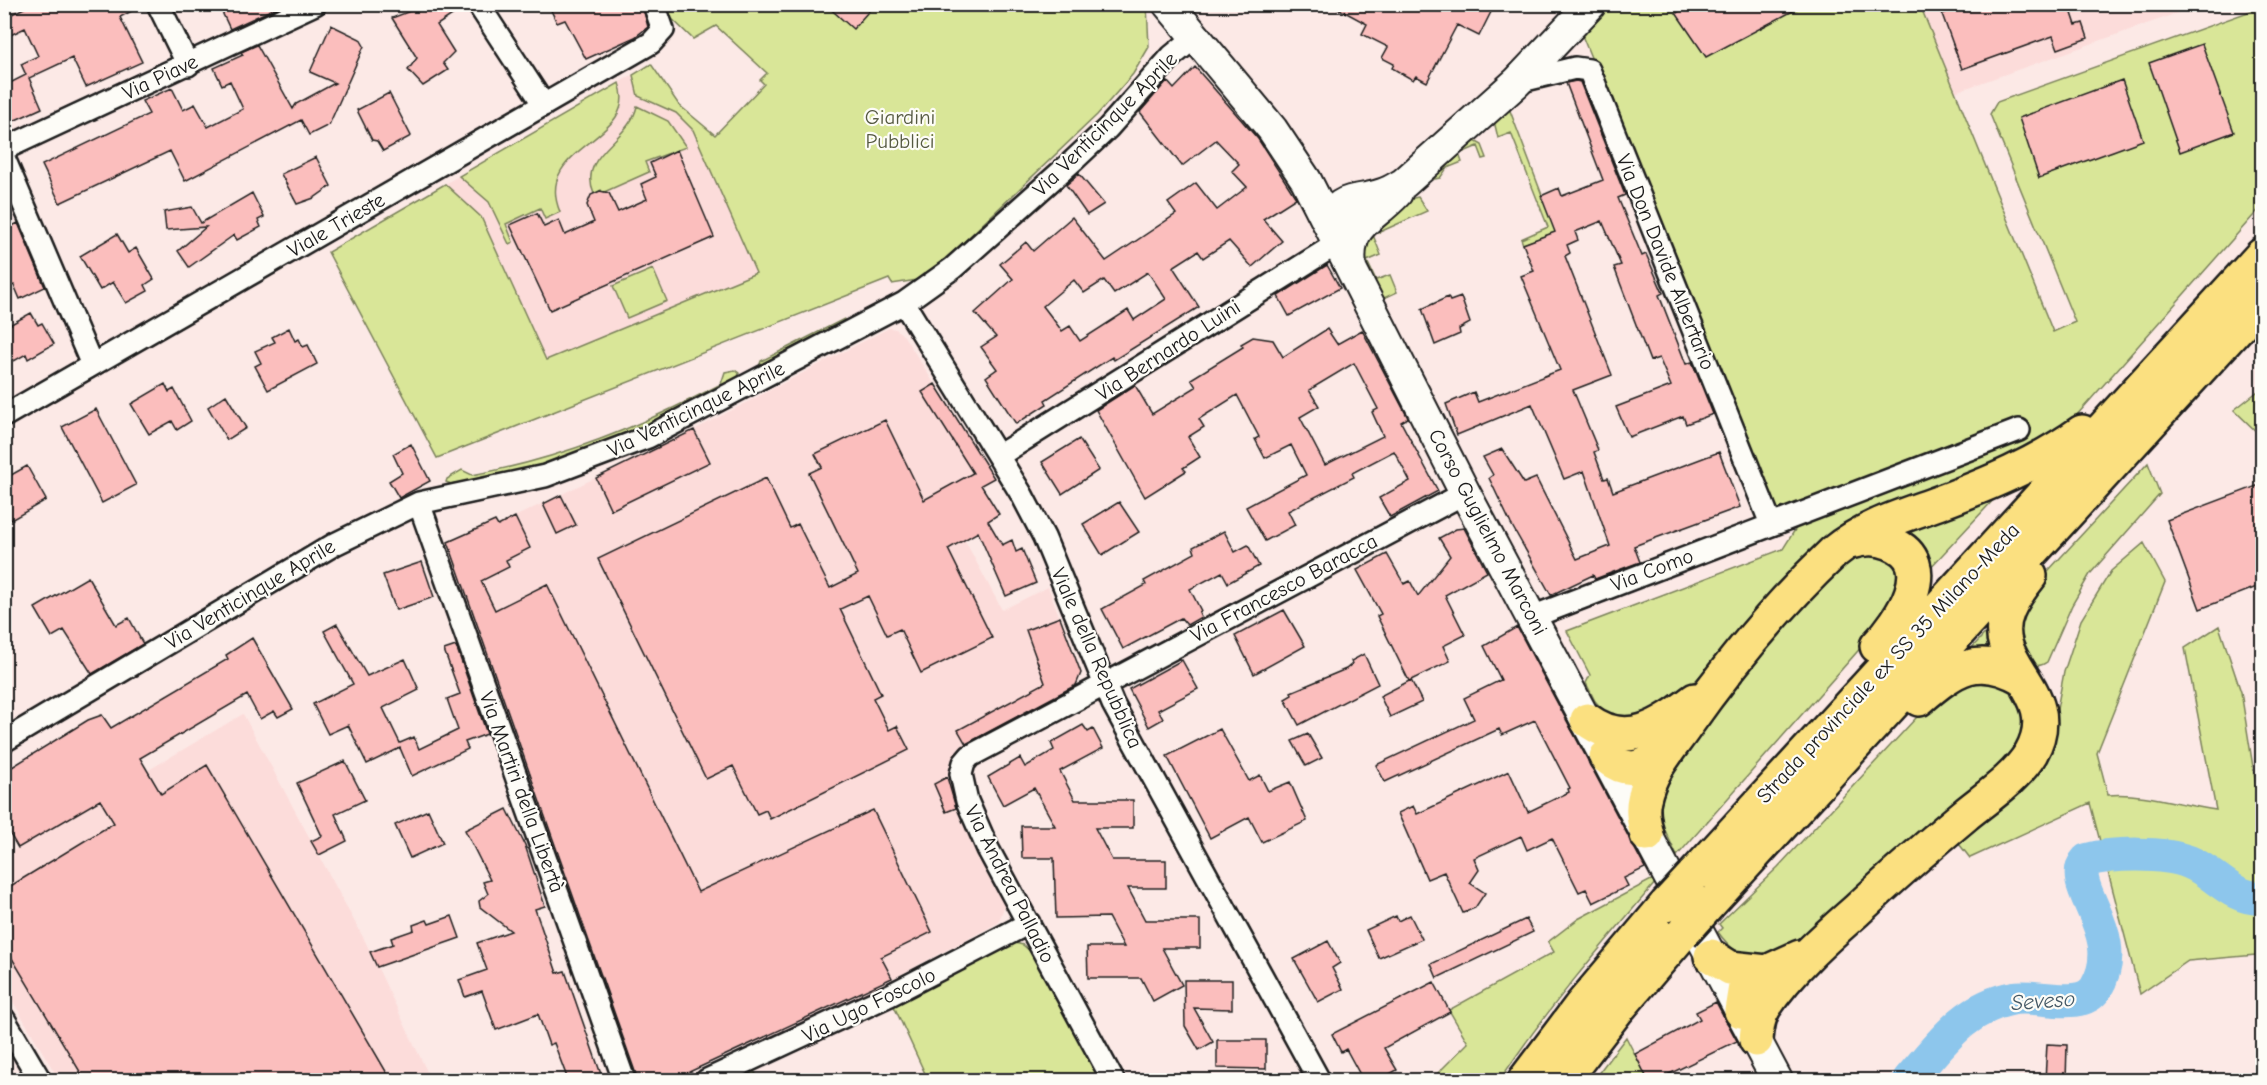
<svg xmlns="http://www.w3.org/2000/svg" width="2267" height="1085" font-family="'Comic Neue',sans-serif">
	<rect width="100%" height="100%" fill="#fce9e6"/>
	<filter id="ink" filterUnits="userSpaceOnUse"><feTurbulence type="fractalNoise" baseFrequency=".0167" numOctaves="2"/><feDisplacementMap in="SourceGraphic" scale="12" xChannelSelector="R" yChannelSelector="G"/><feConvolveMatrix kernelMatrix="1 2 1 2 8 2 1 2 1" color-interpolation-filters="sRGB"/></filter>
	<g filter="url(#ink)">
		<path fill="#fcdcda" d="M1920 5H2200L1955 92Z
			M651 64 679 105 752 167 776 278 519 379 328 252Z
			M889 328 896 329 904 336 994 478 946 505 1002 610 1048 587 1081 673 1076 685 958 749 947 777 988 873 1005 905 998 923 843 1005 672 1080H638L448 542 495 521 498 525 694 430Z
			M243 714 365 941 431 1080H59L5 988 4 856Z"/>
		<path fill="#d9e698" stroke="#7a815a" stroke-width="1.5" d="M664 5H1147L1149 47 1133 74 1097 115 947 258 917 280 892 284 889 279 437 458 328 252 445 184 481 217 546 360 756 273 693 130 676 113 638 96 633 75 651 64 679 105 715 135 764 84 760 80 767 73 716 26 693 39 668 15Z
			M1608 5H1920L2053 332 2075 322 1990 114 1997 102 2262 7V206L2076 416 2053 435 1945 491 1740 636 1672 704 1656 716 1618 720 1606 713 1595 701 1586 683 1590 675 1567 631 1783 549 1798 525 1777 515 1581 33Z
			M619 83C641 141 532 145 560 212L545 219 540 208 506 224 513 242 509 244 489 202 459 176Z
			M637 106 668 121 686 147 645 162 649 172 602 193 601 190 594 194C577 154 630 141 637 106Z
			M1509 108 1556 232 1523 244 1521 239 1548 227 1511 133 1498 138 1494 121Z
			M1473 140 1482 145 1487 158 1483 159 1478 146 1459 154 1462 162 1447 168 1440 178 1429 180Z
			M1418 197 1427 211 1373 235 1381 255 1367 261 1376 280 1390 275 1397 292 1382 299 1367 267 1365 255 1370 231 1409 199Z
			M653 269 667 301 627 318 613 286Z
			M844 319 846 323 761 366 760 364 761 361Z
			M735 370 739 373 738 378C673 414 608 447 537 468 509 476 479 479 451 484L446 482 447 479 462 470 472 475C561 459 641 426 721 384L725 372Z
			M2262 388V437L2234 410Z
			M2148 463 2160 494 2090 574 2072 605 2047 662C2040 667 2034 667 2027 663L2015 618 2036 584Z
			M1997 496 1930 568 1892 527Z
			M2144 543 2165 582 2097 753 2108 795C2144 792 2180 805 2216 810L2185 648 2219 626 2241 692 2262 823V961L2256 955 2188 961 2140 994 2090 803 1970 858 1956 840 2052 736 2064 672 2081 620 2111 571Z
			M1864 547 1905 569 1879 627 1677 856 1663 826 1660 809 1667 775 1734 683 1840 562Z
			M1992 626 2002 654 1967 653Z
			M2004 680C2035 715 2030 724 2008 763L1796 945C1761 961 1742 966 1718 932L1722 928 1719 924 1778 867 1941 691 1955 682Z
			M1653 879 1655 883C1601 946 1546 1010 1500 1080H1431L1468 1043 1449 1010 1554 952 1548 942 1578 919Z
			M1015 943 1023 945 1033 954 1103 1080H928L893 1004Z
			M1626 1037 1648 1080H1593L1594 1079Z
			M753 1070 760 1080H729Z"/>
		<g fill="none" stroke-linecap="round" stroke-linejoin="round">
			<path stroke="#8dc6ec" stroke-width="34" d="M1909 1080C1940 1045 1964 1007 2014 998 2038 994 2082 1011 2096 988 2129 933 2063 886 2087 860 2112 853 2164 852 2189 862 2215 872 2231 899 2262 898"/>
		</g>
		<path fill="#fbbebd" stroke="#1c1c1c" stroke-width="1.5" fill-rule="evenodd" d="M32 4H145L120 17 142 62 86 87 72 58 29 78 42 108 11 122 4 108V86L26 75 21 64 38 56 25 28 4 38V18Z
			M237 4H284L230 29 222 12Z
			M428 4 466 6 437 25 454 52 443 63 448 70 423 86 408 70 417 58 392 18Z
			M548 4H642L648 27 635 37 586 59 565 20 557 23Z
			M825 4H875L853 29Z
			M1330 4H1495L1479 36 1457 25 1427 82 1416 76 1413 80 1392 68 1394 64 1382 58 1388 47 1362 34 1367 24Z
			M1682 4H1806L1706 57 1676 13 1684 9Z
			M1969 4H2069L2076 25 2083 23 2088 38 2058 49 2053 36 1962 69 1942 14Z
			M331 25 360 39 364 46 329 125 309 135 301 120 185 181 170 151 60 203 42 165 149 114 142 101 172 88 183 110 195 104 208 127 243 109 230 81 222 85 214 68 243 55 241 52 257 45 293 109 296 104 335 83 310 72Z
			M2202 44 2234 132 2180 152 2149 63Z
			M1195 67 1258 139 1296 198 1263 219 1282 241 1252 267 1229 241 1203 258 1198 251 1173 267 1199 307 1114 360 1112 357 1045 400 1047 404 1016 424 986 377 997 369 981 347 996 337 975 313 1013 279 1000 264 1026 242 1033 251 1072 217 1106 261 1176 214 1168 203 1196 183 1217 210 1247 187 1232 171 1239 164 1216 140 1182 166 1140 112 1167 81 1174 89ZM1148 272 1166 299 1134 320 1128 310 1080 341 1070 326 1062 331 1043 306 1074 280 1084 293 1104 280 1114 294Z
			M2122 80 2143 140 2039 178 2019 118Z
			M1576 81 1580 82 1625 195 1618 198 1642 256 1646 254 1663 293 1659 295 1686 364 1692 362 1713 414 1686 424 1683 416 1629 437 1616 407 1671 386 1659 358 1650 361 1614 267 1621 265 1602 221 1575 232 1578 240 1567 245 1570 253 1565 256 1612 375 1573 390 1598 450 1594 452 1604 479 1608 478 1613 492 1719 452 1740 507 1634 546 1640 562 1595 579 1593 575 1551 595 1511 524 1489 478 1493 475 1483 457 1502 449 1524 483 1536 478 1577 559 1610 546 1584 471 1564 479 1532 404 1457 435 1446 404 1474 392 1478 402 1560 370 1521 276 1534 271 1523 244 1555 232 1541 196 1559 188 1562 196 1603 180 1566 83Z
			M389 93 411 136 383 151 377 141 372 140 357 110Z
			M677 150 714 237 550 310 510 225 537 213 544 227 559 220 565 235 594 222 587 205 591 195 600 191 609 193 618 212 647 199 641 184 656 177 650 163Z
			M316 157 331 186 314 198 297 204 281 174Z
			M1079 174 1104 204 1087 215 1066 185Z
			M252 193 264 217 258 220 261 227 237 240 234 235 189 267 178 251 206 227 166 230 164 212 192 207 201 223Z
			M18 223 45 287 20 299 14 285 4 290V230Z
			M117 234 128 253 136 248 154 279 145 285 148 291 126 303 113 282 100 290 80 256Z
			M1327 265 1340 288 1289 316 1278 296Z
			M1448 297 1450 301 1461 297 1470 323 1459 329 1460 334 1435 345 1422 309Z
			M31 313 38 325 42 323 54 344 28 359 26 354 14 361 4 344V328Z
			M289 328 295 341 299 339 303 347 308 345 317 364 268 390 255 366 261 363 255 351 275 342 272 337Z
			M1327 329 1337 344 1362 330 1408 418 1401 422 1438 491 1390 517 1379 498 1410 481 1394 451 1352 473 1354 477 1288 511 1295 525 1265 541 1246 507 1306 475 1291 445 1265 458 1255 439 1259 437 1237 395 1199 419 1204 427 1188 437 1200 457 1183 468 1186 471 1145 497 1096 410 1135 385 1152 414 1196 387 1191 379 1243 347 1241 344 1253 337 1273 340 1283 357ZM1354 363 1378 409 1372 412 1383 436 1325 465 1300 417 1319 406 1309 390Z
			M165 384 169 392 174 389 191 421 177 430 172 421 149 434 131 404Z
			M935 384 994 478 981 485 999 514 988 521 1002 545 1012 540 1016 552 1022 549 1036 583 1006 596 978 532 948 549 992 638 921 673 900 629 887 635 868 596 840 609 881 694 873 698 889 730 897 726 909 750 770 819 766 810 757 814 733 766 706 779 598 559 766 478 790 528 798 524 830 588 858 574 809 473 822 467 815 454 885 420 924 500 973 473 922 392Z
			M226 395 246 428 227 440 208 407Z
			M96 409 136 485 102 503 62 427Z
			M694 430 710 462 611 510 596 478Z
			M1079 439 1099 470 1062 494 1042 462Z
			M411 444 430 481 399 498 389 481 402 473 393 454Z
			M27 466 46 500 4 524V479Z
			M2262 484V585L2200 609 2167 520Z
			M561 495 576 525 557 534 543 504Z
			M1119 502 1139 532 1102 555 1083 524Z
			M515 517 530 548 506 560 509 567 481 581 495 610 547 584 698 892 873 810 932 932 881 957 892 978 672 1080H638L448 542 495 521 498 526Z
			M1464 528 1487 572 1445 595 1465 635 1443 646 1450 661 1409 681 1377 616 1381 614 1357 570 1387 554 1404 584 1410 581 1418 596 1450 556 1439 538 1456 529Z
			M1224 531 1235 552 1248 545 1259 566 1228 583 1222 572 1190 589 1201 611 1199 612 1201 617 1187 625 1181 618 1123 649 1102 609 1146 585 1144 581 1195 553 1193 547Z
			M422 562 434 597 396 610 383 575Z
			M88 577 116 625 129 618 143 644 92 674 64 630 52 637 35 608Z
			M1284 610 1305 646 1254 674 1235 636Z
			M1060 617 1081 673 1076 685 966 744 958 730 1045 683 1026 630Z
			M337 624 367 676 405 659 419 690 383 708 400 743 414 737 419 749 458 730 447 699 460 694 444 650 456 646 487 734 465 742 468 749 412 776 400 748 367 764 348 725 328 734 313 704 353 684 324 631Z
			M1517 627 1645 868 1624 878 1628 886 1593 903 1586 889 1579 892 1552 838 1527 850 1521 836 1474 858 1479 870 1470 883 1485 893 1475 908 1463 913 1444 872 1427 879 1398 813 1413 806 1417 814 1509 771 1528 812 1569 792 1568 789 1570 788 1535 720 1502 735 1499 729 1385 782 1376 765 1474 719 1464 698 1501 680 1484 646Z
			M252 638 293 709 278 717 274 711 260 719 247 695 140 758 161 794 207 765 391 1080H85L4 945V890L114 823 100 800 18 848 4 824V772L88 720 102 715 111 728 228 659 226 655Z
			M1364 654 1378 684 1299 725 1285 699 1292 695 1291 692 1346 669 1352 664 1351 661Z
			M1182 660 1198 689 1158 710 1163 719 1149 727 1129 689Z
			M1411 680 1422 702 1390 717 1380 696Z
			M1083 725 1088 732 1093 729 1103 748 1060 771 1075 800H1133V828H1095L1112 860H1166V888H1128L1145 920H1200V948H1162L1182 985 1153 1001 1141 978H1088L1087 947H1124L1108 917 1056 918 1054 858H1022L1021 826H1055L1034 788 1003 805 988 777 1020 758 1025 767 1054 750 1051 743Z
			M1220 729 1249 781 1260 775 1268 791 1290 782 1307 821 1262 842 1249 817 1210 838 1167 756Z
			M1308 734 1322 758 1306 766 1292 741Z
			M345 761 365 800 335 814 347 841 319 855 311 841 322 836 297 783Z
			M947 777 956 808 946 812 934 784Z
			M507 809 525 845 545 906 535 909 557 973 565 971 603 1080H568L554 1043 549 1045 538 1014 496 1030 482 991 465 997 459 980 487 970 477 943 511 931 480 907 479 901 488 894 483 882 490 880 465 830Z
			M428 810 443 843 410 858 395 825Z
			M1410 915 1422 939 1379 958 1366 930 1396 916 1398 921Z
			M452 916 460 938 377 967 370 952 393 944 391 938 414 930 413 925 427 920 429 924Z
			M1526 919 1533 932 1437 978 1431 964Z
			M1328 941 1340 963 1332 968 1343 989 1318 1002 1294 959Z
			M1184 980H1232V1009L1194 1008 1213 1042 1199 1050 1185 1026Z
			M1434 982 1450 1012 1384 1048 1397 1070 1379 1080H1363L1346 1049 1341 1052 1332 1034Z
			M1716 1002 1737 1041 1657 1080H1648L1635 1054 1700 1019 1696 1012Z
			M1217 1040H1266V1069L1217 1068Z
			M2047 1044 2067 1045 2066 1080H2045Z"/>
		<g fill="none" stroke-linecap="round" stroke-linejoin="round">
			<defs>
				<path id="street" d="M158 4 188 65
					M478 4 544 105
					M1517 82 1575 68 1589 70 1592 77 1771 524
					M4 149 315 4
					M4 158 92 365
					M904 303 1022 495 1044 537 1113 704 1319 1080
					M4 416 651 43 663 30 654 4
					M998 456 1338 243
					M419 503 624 1080
					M1532 617 2019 430
					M4 741 335 544 419 503 545 476 648 437 904 303 953 268 1074 160 1108 128 1172 56 1194 38
					M4 1019 40 1080
					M707 1080 890 995 1029 923
					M1113 1080 988 849 967 801 961 774 964 763 970 756 1465 493"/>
				<path id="secondary" d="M1168 4 1272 129 1306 180 1465 493 1777 1080
					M1330 227C1335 194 1357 203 1382 194 1390 192 1397 187 1404 183L1517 82 1591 4
					M1351 268C1346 223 1371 221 1397 193"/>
				<path id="highway" d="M1850 542C1863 538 1878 537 1891 543 1941 563 1900 622 1877 646
					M1919 699C1955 668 1978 652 2023 678
					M1587 720C1627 750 1661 726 1695 700
					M1606 757C1628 775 1642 768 1665 754
					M1647 835C1644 823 1641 811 1644 799 1650 770 1669 750 1685 727 1730 663 1777 606 1834 552 1864 527 1902 516 1938 503 1989 484 2037 464 2082 432
					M1693 876 2262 255
					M1709 904 2262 301
					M1711 956 1730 968 1767 972
					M1741 1011 1745 986 1756 977 1800 957
					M1756 1040C1757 1028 1758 1016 1765 1006 1789 970 1824 939 1856 911 1891 878 1928 846 1965 815 1987 797 2016 778 2031 753 2066 690 1984 666 2008 610 2013 598 2022 586 2030 576
					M1525 1080 1580 1007 1666 905
					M1563 1080 1617 1010 1682 934"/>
			</defs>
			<use href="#street" stroke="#1c1c1c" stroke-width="26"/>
			<use href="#secondary" stroke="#1c1c1c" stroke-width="34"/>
			<use href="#highway" stroke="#1c1c1c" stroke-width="38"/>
			<use href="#street" stroke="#fdfcf7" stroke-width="21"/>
			<use href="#secondary" stroke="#fdfcf7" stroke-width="30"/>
			<use href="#highway" stroke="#fbe080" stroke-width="33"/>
			<defs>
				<path id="highway-bridge" d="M1666 905 1693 876
					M1682 934 1709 904"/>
			</defs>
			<use href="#highway-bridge" stroke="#1c1c1c" stroke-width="38" stroke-linecap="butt"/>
			<use href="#highway-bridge" stroke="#fbe080" stroke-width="33"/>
		</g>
	</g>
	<g text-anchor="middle" stroke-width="4.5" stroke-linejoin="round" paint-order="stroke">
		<g font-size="21" fill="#1c1c1c" stroke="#fdfcf7">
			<text transform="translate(160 77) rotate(-25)" y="7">Via Piave</text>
			<text transform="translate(1105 124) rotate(-45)" y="7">Via Venticinque Aprile</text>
			<text transform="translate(336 225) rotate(-30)" y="7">Viale Trieste</text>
			<text transform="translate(1666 262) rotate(68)" y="7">Via Don Davide Albertario</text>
			<text transform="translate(1168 350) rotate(-33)" y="7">Via Bernardo Luini</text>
			<text transform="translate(696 409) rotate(-26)" y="7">Via Venticinque Aprile</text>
			<text transform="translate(1488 532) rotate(62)" y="7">Corso Guglielmo Marconi</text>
			<text transform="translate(1652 570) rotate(-21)" y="7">Via Como</text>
			<text transform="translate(1284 588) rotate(-28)" y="7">Via Francesco Baracca</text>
			<text transform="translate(250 594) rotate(-31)" y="7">Via Venticinque Aprile</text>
			<text transform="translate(1097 658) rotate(66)" y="7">Viale della Repubblica</text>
			<text transform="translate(1888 663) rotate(-47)" y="7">Strada provinciale ex SS 35 Milano-Meda</text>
			<text transform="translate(522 792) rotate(70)" y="7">Via Martiri della Libertà</text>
			<text transform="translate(1010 884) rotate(63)" y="7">Via Andrea Palladio</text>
			<text transform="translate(869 1005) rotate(-26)" y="7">Via Ugo Foscolo</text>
		</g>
		<g font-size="21" fill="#555941" stroke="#fdfcf7">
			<text x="900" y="124">Giardini<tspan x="900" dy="24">Pubblici</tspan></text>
		</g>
		<g font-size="22" font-style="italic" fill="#445865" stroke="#fdfcf7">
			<text transform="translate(2043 1000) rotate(-4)" y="8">Seveso</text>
		</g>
	</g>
	<rect width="2267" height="1085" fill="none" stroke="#fdfcf7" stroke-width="24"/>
	<rect x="12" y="12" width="2243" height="1061" fill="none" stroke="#1c1c1c" stroke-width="2" filter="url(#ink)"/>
</svg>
